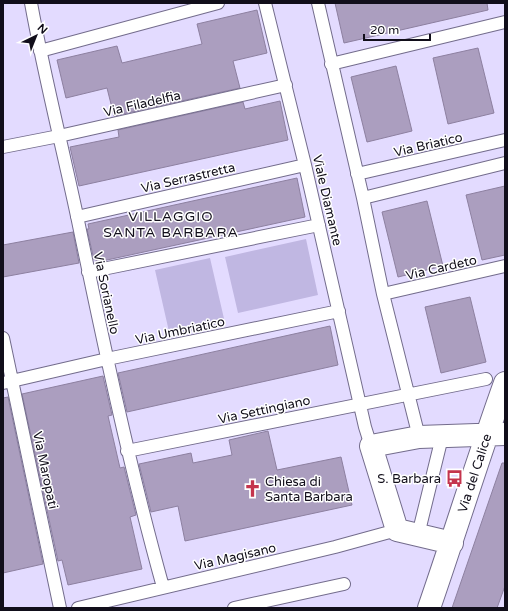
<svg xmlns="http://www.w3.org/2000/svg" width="508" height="611" font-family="'Varela Round',sans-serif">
	<rect width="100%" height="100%" fill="#e3dbff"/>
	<path fill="#c0b7e2" d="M306 239 318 295 238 313 225 257Z
		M210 258 225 323 170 336 155 270Z"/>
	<path fill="#ab9ebf" stroke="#8d80a0" d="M335 3H487L488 10 344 43Z
		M257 10 267 53 233 61 240 88 114 116 107 88 66 98 57 60 117 46 122 63 202 44 197 24Z
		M478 48 494 113 448 124 433 58Z
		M396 66 412 131 367 142 351 77Z
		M280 101 288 140 79 186 70 147 119 137 118 130 243 102 245 109Z
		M297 178 305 217 107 260 96 263V259L94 260 87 229H89L88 224Z
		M505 186V255L482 260 466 195Z
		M427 201 443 266 398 277 382 212Z
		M73 232 79 263 3 277V245Z
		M470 297 486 362 441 373 425 307Z
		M330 326 338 365 127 412 118 373Z
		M103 376 112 415 108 416 120 468 124 467 136 515 130 517 142 569 68 585 62 560 58 561 22 394Z
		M8 397 43 564 3 573V398Z
		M268 431 277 470 341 457 352 505 185 541 178 506 151 512 139 464 191 453 193 463 232 455 229 440Z
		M502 463H505V586L497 608H452Z"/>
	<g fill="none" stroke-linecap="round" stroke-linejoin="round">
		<defs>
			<path id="lane" d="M31 3C44 75 62 145 77 216 103 341 129 465 163 587
				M265 3 305 165 365 427 371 446
				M318 3 363 198 383 294 419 437
				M40 51 218 3
				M331 64 505 22
				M3 147 59 136 286 85
				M357 174 505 140
				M363 198 505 163
				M77 217 305 165
				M88 272 319 225
				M383 294 505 266
				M3 338 60 608
				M3 383 107 359 339 311
				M127 451 486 379
				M418 535 442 437
				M78 608 335 547 397 530
				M234 608 344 584"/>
			<path id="street" d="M452 543 397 530 371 446 419 437 505 434
				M429 608C455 533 478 458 505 383"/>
		</defs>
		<use href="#lane" stroke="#736c8c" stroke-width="14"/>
		<use href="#street" stroke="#736c8c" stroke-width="24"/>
		<use href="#lane" stroke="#fff" stroke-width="12"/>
		<use href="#street" stroke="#fff" stroke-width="22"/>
	</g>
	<defs>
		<symbol id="bus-bare" viewBox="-9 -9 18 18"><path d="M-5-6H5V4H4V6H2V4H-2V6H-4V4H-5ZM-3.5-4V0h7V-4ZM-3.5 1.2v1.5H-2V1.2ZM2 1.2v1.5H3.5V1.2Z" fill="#c4344d" stroke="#fff" stroke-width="2.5" paint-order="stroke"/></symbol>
		<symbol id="church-bare" viewBox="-9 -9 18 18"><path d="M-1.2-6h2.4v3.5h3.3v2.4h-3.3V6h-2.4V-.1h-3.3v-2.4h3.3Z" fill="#c4344d" stroke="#fff" stroke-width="2.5" paint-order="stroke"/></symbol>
	</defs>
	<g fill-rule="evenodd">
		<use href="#bus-bare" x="442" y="466" width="25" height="25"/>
		<use href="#church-bare" x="240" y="476" width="25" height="25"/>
	</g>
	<g text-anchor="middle" stroke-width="3" stroke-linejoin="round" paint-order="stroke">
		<g font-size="13" fill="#110e1a" stroke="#fff">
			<text transform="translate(142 103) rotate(-13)" y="5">Via Filadelfia</text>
			<text transform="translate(428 144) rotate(-13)" y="5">Via Briatico</text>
			<text transform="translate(188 177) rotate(-13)" y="5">Via Serrastretta</text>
			<text transform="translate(328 200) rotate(77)" y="5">Viale Diamante</text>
			<text transform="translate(441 267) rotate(-13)" y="5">Via Cardeto</text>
			<text transform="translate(107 293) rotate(78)" y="5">Via Sorianello</text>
			<text transform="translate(180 330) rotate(-12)" y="5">Via Umbriatico</text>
			<text transform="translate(264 409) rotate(-12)" y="5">Via Settingiano</text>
			<text transform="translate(46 470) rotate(78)" y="5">Via Maropati</text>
			<text transform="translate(474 473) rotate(-72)" y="5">Via del Calice</text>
			<text transform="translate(235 556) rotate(-13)" y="5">Via Magisano</text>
		</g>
		<g font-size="13" fill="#110e1a" stroke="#fff" text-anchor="end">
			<text x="441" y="483">S. Barbara</text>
			<text x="265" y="486" text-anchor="start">Chiesa di<tspan x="265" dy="15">Santa Barbara</tspan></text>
		</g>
		<g font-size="14" letter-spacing="1" fill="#110e1a" stroke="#fff">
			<text x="171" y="221">VILLAGGIO<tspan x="171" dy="16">SANTA BARBARA</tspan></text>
		</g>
	</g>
	<rect width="508" height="611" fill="none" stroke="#110e1a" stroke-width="8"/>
	<g transform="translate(36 36) rotate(43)" stroke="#ffffff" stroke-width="3" paint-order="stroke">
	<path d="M0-3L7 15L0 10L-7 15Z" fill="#110e1a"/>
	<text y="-6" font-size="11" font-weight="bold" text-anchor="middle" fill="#110e1a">N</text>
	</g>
	<path d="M364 34v6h66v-6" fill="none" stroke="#110e1a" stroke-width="2"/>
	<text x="370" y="34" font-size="12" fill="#110e1a" stroke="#ffffff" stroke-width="3" paint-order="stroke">20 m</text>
</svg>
